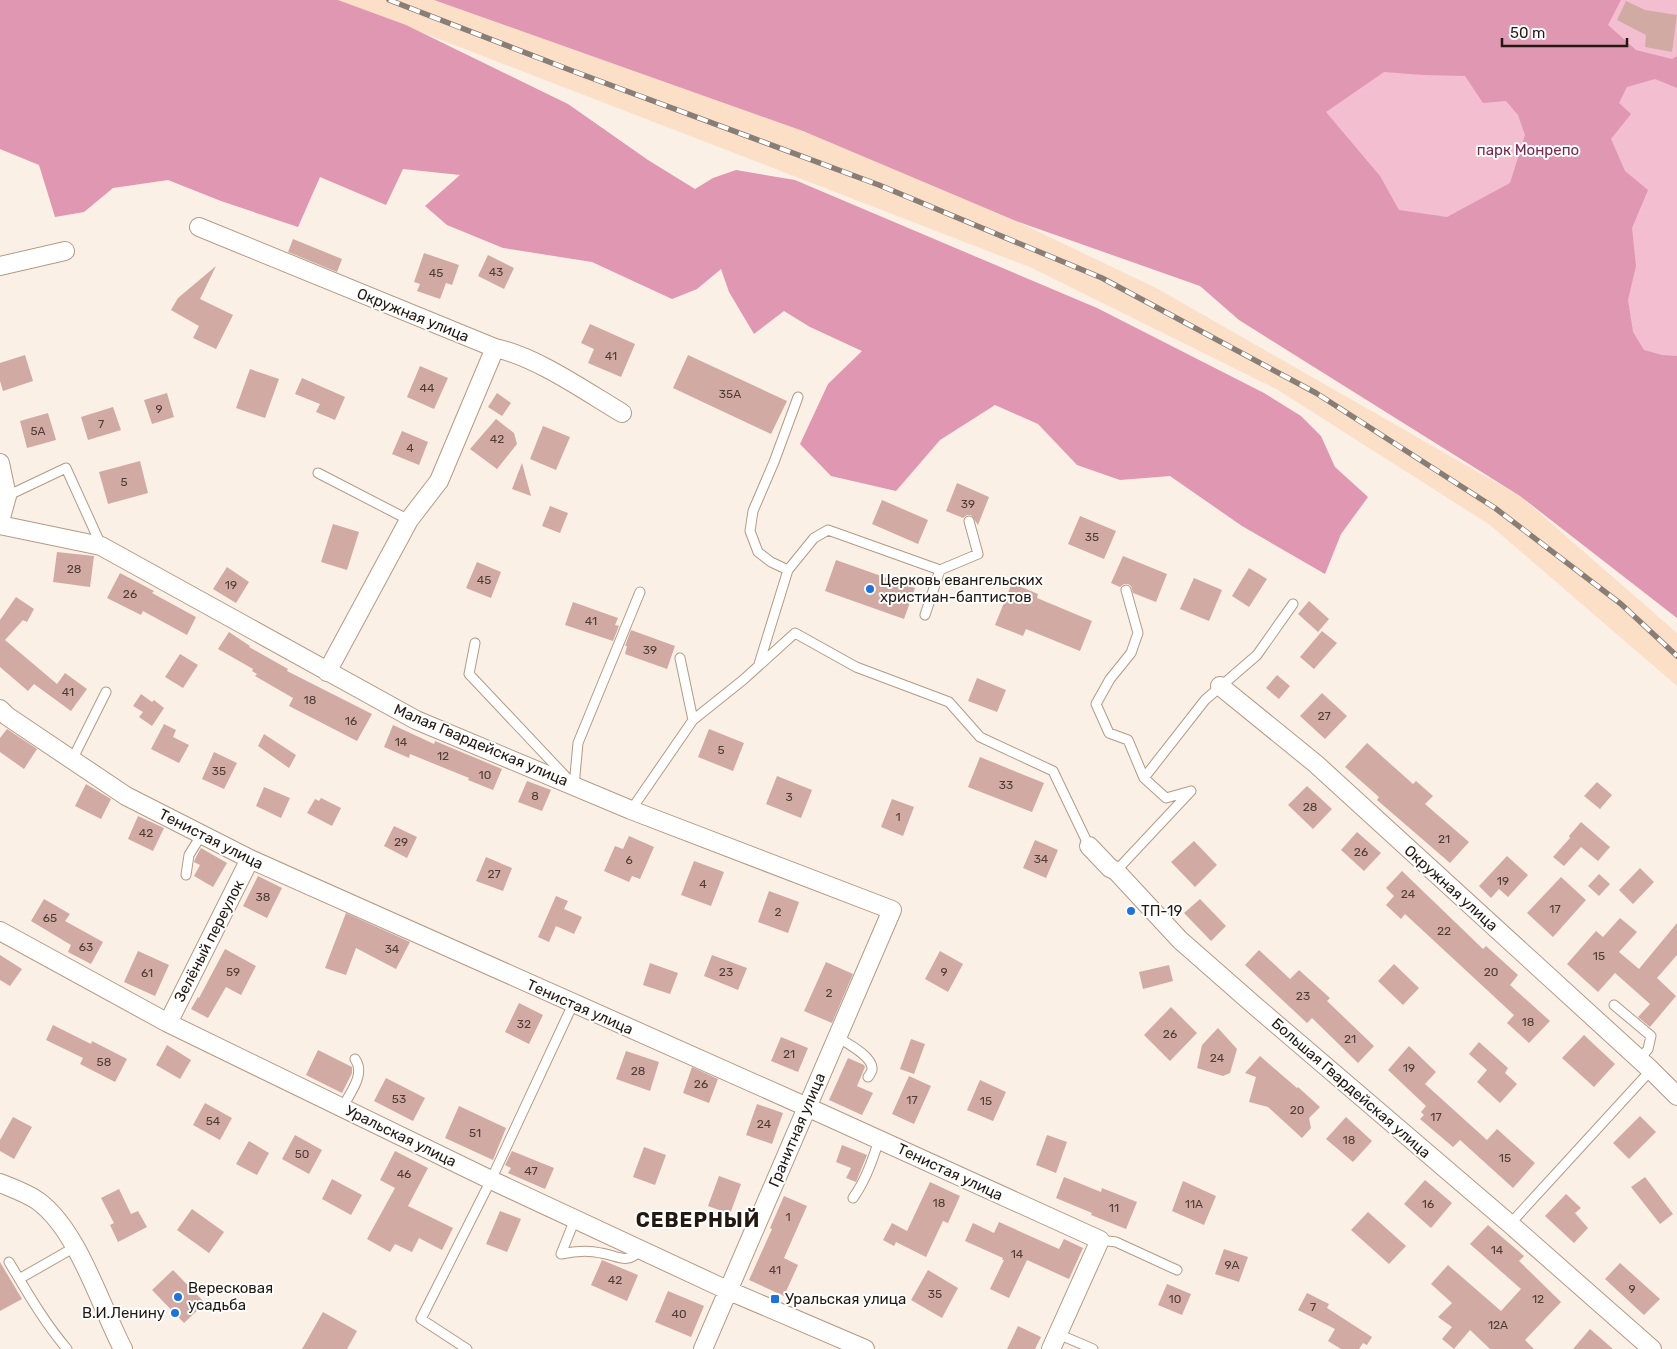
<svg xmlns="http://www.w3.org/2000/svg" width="1677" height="1349" font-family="Rubik,sans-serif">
	<rect width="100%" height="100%" fill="#fbf0e6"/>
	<path fill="#fbdfc7" d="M338 0H434L803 131 1016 221 1158 289 1520 496 1677 633V686L1490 525 1278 390 1032 268Z"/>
	<path fill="#f3bed0" d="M960 0H1677V365L1636 362Z"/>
	<path fill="#e097b1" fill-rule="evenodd" d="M0 0H338L406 25 568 104 648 160 695 189 713 178 736 170 795 180 1097 308 1264 393 1301 416 1321 436 1335 467 1368 497 1341 534 1325 574 1242 526 1170 476 1120 480 1077 465 1038 424 995 405 940 440 896 491 831 476 800 444 828 384 862 351 810 327 784 311 754 334 729 292 721 269 697 289 672 299 592 262 503 248 447 225 425 206 460 175 403 169 386 205 320 177 298 227 221 201 168 180 113 188 84 212 55 217 39 165 0 149Z
		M434 0H1621L1608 25 1636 50 1672 59 1677 56V88L1655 79 1627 87 1619 103 1631 114 1611 139 1625 171 1648 190 1632 228 1636 266 1628 300 1633 332 1644 350 1662 355 1677 356V618L1520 496 1239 320 1200 286 1016 221 803 131ZM1384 72 1423 75 1465 76 1483 103 1506 101 1518 115 1525 135 1510 183 1447 217 1399 210 1380 176 1326 112Z"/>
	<path fill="#d1aaa4" d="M1626 1 1645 10 1677 15 1672 52 1645 47 1646 35 1617 20Z
		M293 239 342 259 337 272 288 252Z
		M424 253 459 265 452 285 446 283 440 299 417 291 420 284 414 282Z
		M488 255 514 268 504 289 478 276Z
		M216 266 200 299 233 315 216 349 193 338 199 326 171 310 178 298Z
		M590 324 635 344 621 377 588 363 594 349 581 343Z
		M25 355 33 381 3 391 0 381V363Z
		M688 355 787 401 771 434 673 388Z
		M420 366 448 378 434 409 407 397Z
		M250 369 279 379 265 418 236 408Z
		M302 378 345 397 335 420 316 412 320 404 295 394Z
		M167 393 174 417 152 424 144 400Z
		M497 393 511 403 502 416 488 407Z
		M113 407 121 430 88 440 81 417Z
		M48 413 56 440 27 448 20 421Z
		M496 419 514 433 517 444 497 469 470 449Z
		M543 426 570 437 556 470 530 459Z
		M402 431 428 442 419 465 392 454Z
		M140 461 148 493 108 504 99 472Z
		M522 463 531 496 512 489Z
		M957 483 989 497 978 525 971 515H967L963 518 946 511Z
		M882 500 928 520 918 544 872 524Z
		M550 506 568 513 560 533 542 526Z
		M1080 516 1116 531 1104 559 1068 544Z
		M333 524 359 532 347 570 321 562Z
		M57 552 94 556 90 587 53 582Z
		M1123 556 1167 574 1156 602 1133 593 1131 586 1128 584H1124L1120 587 1111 583Z
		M836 560 915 588 904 619 825 591Z
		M477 562 501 572 491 598 466 588Z
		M227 567 249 582 236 603 213 589Z
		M1249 568 1267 579 1249 607 1232 596Z
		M120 573 154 591 152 593 196 617 187 635 143 611 141 615 107 598Z
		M1194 578 1222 590 1209 621 1180 609Z
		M1012 583 1038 594 1037 598 1092 621 1080 651 1026 629 1023 636 995 625Z
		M16 597 34 609 27 622 23 620 5 640 57 684 65 673 87 689 71 711 34 684 28 691 0 667V620Z
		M1309 601 1329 619 1318 632 1298 614Z
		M573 602 618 618 615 625 619 626 613 641 565 625Z
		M631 630 675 646 667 669 625 654 627 646H625Z
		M1322 631 1337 643 1314 669 1300 657Z
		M229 632 250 646 249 647 288 669 287 671 372 714 357 741 289 706 293 698 255 676 257 674 252 671 253 669 218 649Z
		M180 654 198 665 183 688 165 677Z
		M1277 675 1290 686 1279 699 1266 688Z
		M977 678 1006 690 997 712 968 701Z
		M1322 693 1347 716 1325 739 1300 716Z
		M141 694 152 702 154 700 164 708 152 726 139 717 143 712 133 706Z
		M164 724 176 730 173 737 189 745 179 763 151 749Z
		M393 725 434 744 435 741 502 769 493 790 468 780 469 778 410 754 409 758 384 747Z
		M7 729 37 749 24 769 0 752V738Z
		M709 729 744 743 733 771 698 757Z
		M264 734 296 755 289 768 258 746Z
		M1367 743 1413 784 1416 781 1433 796 1425 804 1469 842 1450 863 1377 800 1379 797 1345 767Z
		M214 752 237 763 224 789 202 779Z
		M980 757 1044 783 1032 812 968 787Z
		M777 776 812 790 801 818 766 804Z
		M527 781 551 790 542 811 518 802Z
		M1597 782 1612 795 1600 809 1584 796Z
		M86 784 111 799 101 819 75 806Z
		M1307 786 1332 809 1313 829 1288 805Z
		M264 787 290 798 281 818 256 806Z
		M321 798 341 808 332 826 307 813 315 799 319 801Z
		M892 799 914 807 903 836 881 827Z
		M138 816 164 828 153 851 128 839Z
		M1581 822 1610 847 1598 861 1581 847 1564 866 1553 857 1570 838 1569 836Z
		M394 826 417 837 407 858 384 846Z
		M1357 832 1381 853 1364 871 1341 850Z
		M629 836 654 847 640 879 632 876 629 882 604 871 615 846 623 849Z
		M1035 840 1058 850 1046 878 1023 868Z
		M1194 841 1217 865 1195 887 1171 862Z
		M201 848 227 863 213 887 194 876 200 865 194 862 195 859Z
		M1507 856 1528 875 1508 897 1499 889 1491 898 1479 886Z
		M486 857 512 868 503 891 476 881Z
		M694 861 724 872 711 906 681 895Z
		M1640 868 1654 882 1633 904 1619 890Z
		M1402 871 1483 949 1486 946 1518 975 1510 985 1550 1021 1529 1043 1507 1023 1514 1015 1405 914 1401 919 1386 905 1394 896 1386 888Z
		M1599 874 1610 884 1599 896 1588 886Z
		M258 876 282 888 267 918 243 906Z
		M1561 877 1586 900 1553 937 1527 913Z
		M769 891 799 902 788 933 758 922Z
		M556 896 568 901 564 909 582 917 574 934 556 926 549 942 538 937Z
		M44 899 70 914 65 921 103 942 91 964 68 952 71 945 31 921Z
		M1200 899 1226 926 1211 941 1184 913Z
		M346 913 410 942 396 969 356 948 346 975 325 968Z
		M1620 918 1637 932 1619 952 1639 969 1677 923V955L1657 978 1676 996 1650 1027 1638 1017 1650 1004 1615 973 1598 992 1567 964 1596 931 1603 937Z
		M225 949 256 966 241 995 226 987 208 1018 191 1009 198 997 199 998Z
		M1259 950 1290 979 1299 970 1330 998 1327 1001 1374 1046 1358 1063 1312 1018 1307 1023 1245 965Z
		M138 951 169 965 155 996 124 982Z
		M940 951 963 964 948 992 925 979Z
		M0 955 22 969 10 986 0 980Z
		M712 955 747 968 738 990 704 976Z
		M826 962 853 974 832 1023 804 1011Z
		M650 963 678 973 670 994 643 985Z
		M1394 964 1419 988 1403 1005 1378 981Z
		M1169 965 1173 981 1143 989 1139 972Z
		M519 1003 543 1015 529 1044 505 1032Z
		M1171 1007 1197 1033 1170 1061 1144 1035Z
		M53 1025 91 1044 92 1041 127 1059 115 1082 80 1064 83 1058 46 1040Z
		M1218 1028 1237 1049 1230 1073 1223 1076 1197 1068 1202 1045Z
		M1584 1035 1615 1064 1594 1087 1562 1058Z
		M781 1037 808 1048 798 1072 771 1061Z
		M911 1039 925 1044 914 1074 900 1069Z
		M1479 1042 1508 1068 1505 1073 1517 1084 1500 1103 1477 1082 1487 1070 1469 1054Z
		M167 1045 191 1060 180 1079 156 1065Z
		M1409 1046 1436 1072 1425 1084 1487 1140 1497 1129 1535 1163 1513 1188 1460 1140 1453 1147 1420 1119 1424 1115 1421 1112 1426 1106 1388 1070Z
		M318 1050 352 1067V1073L342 1093 306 1075Z
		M626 1051 659 1062 650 1091 616 1079Z
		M1260 1056 1297 1088 1298 1087 1320 1107 1309 1118 1311 1128 1302 1138 1268 1107 1249 1102 1256 1077 1245 1073Z
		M848 1058 864 1065 865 1067 857 1086 873 1093 862 1115 829 1100Z
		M692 1067 718 1079 709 1103 683 1093Z
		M909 1076 931 1086 914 1124 892 1114Z
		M386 1078 425 1098 413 1121 374 1101Z
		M980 1080 1006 1092 993 1121 967 1110Z
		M205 1103 232 1118 220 1140 193 1125Z
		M757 1104 783 1113 772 1144 746 1135Z
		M459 1106 506 1128 493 1160 445 1138Z
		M1640 1116 1656 1132 1629 1159 1613 1143Z
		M13 1117 32 1127 14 1159 0 1151V1140Z
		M1346 1117 1372 1141 1353 1162 1326 1139Z
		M295 1135 322 1150 309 1174 282 1159Z
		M1047 1135 1067 1142 1056 1173 1036 1165Z
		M249 1141 269 1153 257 1175 236 1164Z
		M842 1145 867 1155 856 1182 846 1178 851 1168 836 1162Z
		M644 1147 666 1155 655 1185 633 1177Z
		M395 1151 428 1168 408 1206 453 1228 442 1250 419 1238 412 1252 395 1244 390 1252 367 1239 395 1188 380 1180Z
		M512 1151 554 1168 545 1189 508 1173 511 1168 505 1165Z
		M719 1176 741 1184 730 1214 708 1206Z
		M1064 1177 1101 1192 1102 1188 1137 1202 1126 1229 1091 1215 1092 1213 1056 1198Z
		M1645 1177 1673 1214 1660 1224 1631 1187Z
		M332 1179 362 1195 351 1215 322 1199Z
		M1425 1180 1452 1203 1431 1228 1404 1204Z
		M1183 1181 1216 1196 1204 1225 1172 1211Z
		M930 1182 960 1196 948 1223 943 1221 926 1257 896 1242 894 1246 883 1240 892 1223 907 1231Z
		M119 1189 131 1214 138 1211 147 1227 118 1242 110 1225 114 1223 101 1198Z
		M1566 1194 1581 1208 1575 1213 1588 1228 1574 1243 1545 1216Z
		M784 1196 807 1206 784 1258 798 1265 784 1296 749 1280 772 1229 770 1228Z
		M192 1209 224 1232 209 1253 177 1230Z
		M500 1211 521 1219 507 1252 486 1244Z
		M1368 1212 1406 1246 1389 1264 1351 1230Z
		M999 1222 1059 1249 1064 1239 1083 1248 1069 1279 1027 1260 1009 1298 990 1289 1004 1260H1002L1003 1258 965 1241 973 1223 994 1233Z
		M1488 1225 1524 1256 1519 1261 1561 1302 1525 1340 1534 1349H1490L1470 1330 1454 1349 1442 1339 1452 1327 1438 1317 1452 1303 1431 1284 1448 1265 1501 1311 1521 1289 1470 1244Z
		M1224 1249 1248 1257 1239 1282 1215 1274Z
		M602 1260 638 1275 627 1301 591 1285Z
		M0 1262 22 1299 0 1311Z
		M1620 1263 1660 1299 1644 1315 1605 1279Z
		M173 1270 205 1303 184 1323 152 1290Z
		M928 1270 958 1288 942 1318 911 1300Z
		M1167 1284 1191 1294 1182 1315 1158 1305Z
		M668 1291 704 1306 691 1337 655 1322Z
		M1307 1293 1329 1304 1327 1308 1372 1337 1367 1345 1363 1343 1359 1349H1341L1328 1341 1335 1329 1298 1310Z
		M323 1312 357 1331 347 1349H302Z
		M1018 1326 1041 1337 1035 1349H1007Z
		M1590 1329 1613 1349H1573Z"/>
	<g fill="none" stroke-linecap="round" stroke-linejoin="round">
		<defs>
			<path id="lane" d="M798 397 774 462 753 511 750 531 758 552 771 562 788 570 814 538 828 530 940 570 925 615
				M318 473 409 520
				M7 496 66 468 101 545
				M940 570 978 554 969 521
				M1126 590 1138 633 1131 653 1110 679 1096 704 1109 733 1128 740 1144 778
				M475 643 469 674 569 780
				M680 658 693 720
				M759 664 788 570
				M72 760 106 692
				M574 786 578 743 640 592
				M1191 791 1166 798 1144 778 1205 700 1257 655 1293 604
				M631 810 693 720 743 680 795 633 856 667 949 702 980 737 1053 771 1089 846
				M1116 871 1191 791
				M186 875 189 855 202 834
				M1614 1005 1651 1036 1648 1049 1639 1060
				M837 1037C847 1043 874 1057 872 1070 871 1072 870 1075 868 1077
				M342 1108C350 1093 366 1074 355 1059
				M853 1198C866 1180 873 1160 879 1139
				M1510 1224 1651 1070
				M1100 1240 1116 1242 1177 1270
				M561 1254C575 1251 588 1250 601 1253 619 1256 626 1265 641 1250
				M561 1254 575 1219
				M9 1262C27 1292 44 1322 67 1349
				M19 1279 75 1247
				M1058 1334 1093 1349
				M467 1349 421 1319 491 1180 573 1004"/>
			<path id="street" d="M199 227 495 348C537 357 585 391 622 413
				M0 266 65 251
				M0 463 7 496 0 521
				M0 525 101 546 416 720 631 810 892 910 703 1349
				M327 672 409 520 439 481 495 348
				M1220 686 1316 764 1651 1070 1677 1096
				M0 709 7 716 126 796 250 859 807 1107 1100 1240 1051 1349
				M1089 846 1110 868 1116 871 1180 940 1254 1005 1510 1224 1652 1349
				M0 931 168 1023 491 1180 727 1290 865 1349
				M168 1023 250 859
				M0 1183C12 1188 27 1193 38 1201 78 1230 100 1305 123 1349"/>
		</defs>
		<use href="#lane" stroke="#b59a82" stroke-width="11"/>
		<use href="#street" stroke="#b59a82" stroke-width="20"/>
		<use href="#lane" stroke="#fff" stroke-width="9"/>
		<use href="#street" stroke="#fff" stroke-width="18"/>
		<defs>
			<path id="rail" d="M389 0 570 70 879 185 1102 278 1316 393 1495 508 1621 604 1677 656"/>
		</defs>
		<use href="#rail" stroke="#897e75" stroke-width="5.5"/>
		<use href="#rail" stroke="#fff" stroke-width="4" stroke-dasharray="11" stroke-linecap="butt"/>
	</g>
	<g fill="#1d73dd" stroke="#fff" stroke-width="2">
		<circle cx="870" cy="589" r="5"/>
		<circle cx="1131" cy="911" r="5"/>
		<circle cx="178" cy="1297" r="5"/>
		<rect x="770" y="1294" width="10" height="10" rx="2.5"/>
		<circle cx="175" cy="1313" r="5"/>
	</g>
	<g text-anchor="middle" stroke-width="4" stroke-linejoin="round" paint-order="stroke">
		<g font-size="12" fill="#4e3d35">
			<text x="496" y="276">43</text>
			<text x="436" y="277">45</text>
			<text x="611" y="360">41</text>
			<text x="427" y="392">44</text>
			<text x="730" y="398">35А</text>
			<text x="159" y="413">9</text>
			<text x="101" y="428">7</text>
			<text x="38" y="435">5А</text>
			<text x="497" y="443">42</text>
			<text x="410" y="452">4</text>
			<text x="124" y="486">5</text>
			<text x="968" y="508">39</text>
			<text x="1092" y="541">35</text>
			<text x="74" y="573">28</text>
			<text x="484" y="584">45</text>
			<text x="231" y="589">19</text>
			<text x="130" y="598">26</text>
			<text x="591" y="625">41</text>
			<text x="650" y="654">39</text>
			<text x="68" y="696">41</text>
			<text x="310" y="704">18</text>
			<text x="1324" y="720">27</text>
			<text x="351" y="725">16</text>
			<text x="401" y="746">14</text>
			<text x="721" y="754">5</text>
			<text x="443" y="760">12</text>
			<text x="219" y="775">35</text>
			<text x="485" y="779">10</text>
			<text x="1006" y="789">33</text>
			<text x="535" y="800">8</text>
			<text x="789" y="801">3</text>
			<text x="1310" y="811">28</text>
			<text x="898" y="821">1</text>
			<text x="146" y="837">42</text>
			<text x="1444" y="843">21</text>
			<text x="401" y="846">29</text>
			<text x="1361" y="856">26</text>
			<text x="1041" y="863">34</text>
			<text x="629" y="864">6</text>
			<text x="494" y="878">27</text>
			<text x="1503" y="885">19</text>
			<text x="703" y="888">4</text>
			<text x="1408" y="898">24</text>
			<text x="263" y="901">38</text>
			<text x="1555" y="913">17</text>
			<text x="778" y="916">2</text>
			<text x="50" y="922">65</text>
			<text x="1444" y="935">22</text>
			<text x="86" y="951">63</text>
			<text x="392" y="953">34</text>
			<text x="1599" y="960">15</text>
			<text x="233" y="976">59</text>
			<text x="726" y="976">23</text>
			<text x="944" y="976">9</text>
			<text x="1491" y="976">20</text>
			<text x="147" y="977">61</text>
			<text x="829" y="997">2</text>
			<text x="1303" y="1000">23</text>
			<text x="1528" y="1026">18</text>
			<text x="524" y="1028">32</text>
			<text x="1170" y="1038">26</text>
			<text x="1350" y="1043">21</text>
			<text x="789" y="1058">21</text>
			<text x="1217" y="1062">24</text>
			<text x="104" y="1066">58</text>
			<text x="1409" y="1072">19</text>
			<text x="638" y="1075">28</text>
			<text x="701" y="1088">26</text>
			<text x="399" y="1103">53</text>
			<text x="912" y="1104">17</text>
			<text x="986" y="1105">15</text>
			<text x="1297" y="1114">20</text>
			<text x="1436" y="1121">17</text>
			<text x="213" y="1125">54</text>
			<text x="764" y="1128">24</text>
			<text x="475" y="1137">51</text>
			<text x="1349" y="1144">18</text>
			<text x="302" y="1158">50</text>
			<text x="1505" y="1162">15</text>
			<text x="531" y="1175">47</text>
			<text x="404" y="1178">46</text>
			<text x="939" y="1207">18</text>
			<text x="1194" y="1208">11А</text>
			<text x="1428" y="1208">16</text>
			<text x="1114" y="1212">11</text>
			<text x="788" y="1221">1</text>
			<text x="1497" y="1254">14</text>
			<text x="1017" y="1258">14</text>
			<text x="1232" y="1269">9А</text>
			<text x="775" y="1274">41</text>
			<text x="615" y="1284">42</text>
			<text x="1632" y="1293">9</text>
			<text x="935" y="1298">35</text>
			<text x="1175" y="1303">10</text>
			<text x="1538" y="1303">12</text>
			<text x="1313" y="1311">7</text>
			<text x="679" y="1318">40</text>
			<text x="1498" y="1329">12А</text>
		</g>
		<g font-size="15" fill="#7b264c" stroke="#fff">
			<text x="1528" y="155">парк Монрепо</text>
		</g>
		<g font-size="15" fill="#231910" stroke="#fff">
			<text transform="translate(413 315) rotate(22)" y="5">Окружная улица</text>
			<text transform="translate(481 745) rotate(23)" y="5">Малая Гвардейская улица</text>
			<text transform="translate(211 839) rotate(27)" y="5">Тенистая улица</text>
			<text transform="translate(1451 888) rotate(42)" y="5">Окружная улица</text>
			<text transform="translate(209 941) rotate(-63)" y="5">Зелёный переулок</text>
			<text transform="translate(580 1007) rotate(24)" y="5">Тенистая улица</text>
			<text transform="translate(1351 1088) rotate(41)" y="5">Большая Гвардейская улица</text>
			<text transform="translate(797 1130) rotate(-67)" y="5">Гранитная улица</text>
			<text transform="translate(401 1136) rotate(26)" y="5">Уральская улица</text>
			<text transform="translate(950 1172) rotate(25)" y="5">Тенистая улица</text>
		</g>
		<g font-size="15" fill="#231910" stroke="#fff" text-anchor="start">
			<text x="880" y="585">Церковь евангельских<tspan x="880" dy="17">христиан-баптистов</tspan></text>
			<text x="1141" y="916">ТП-19</text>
			<text x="188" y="1293">Вересковая<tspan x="188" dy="17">усадьба</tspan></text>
			<text x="785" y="1304">Уральская улица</text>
			<text x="165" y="1318" text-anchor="end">В.И.Ленину</text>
		</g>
		<g font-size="20" font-weight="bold" letter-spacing="1" fill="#231910" stroke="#fff">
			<text x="698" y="1227">СЕВЕРНЫЙ</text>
		</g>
	</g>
	<path d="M1502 38v8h125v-8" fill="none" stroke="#231910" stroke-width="2.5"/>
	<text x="1510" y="38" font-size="15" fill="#231910" stroke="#ffffff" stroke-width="4" paint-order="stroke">50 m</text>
</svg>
